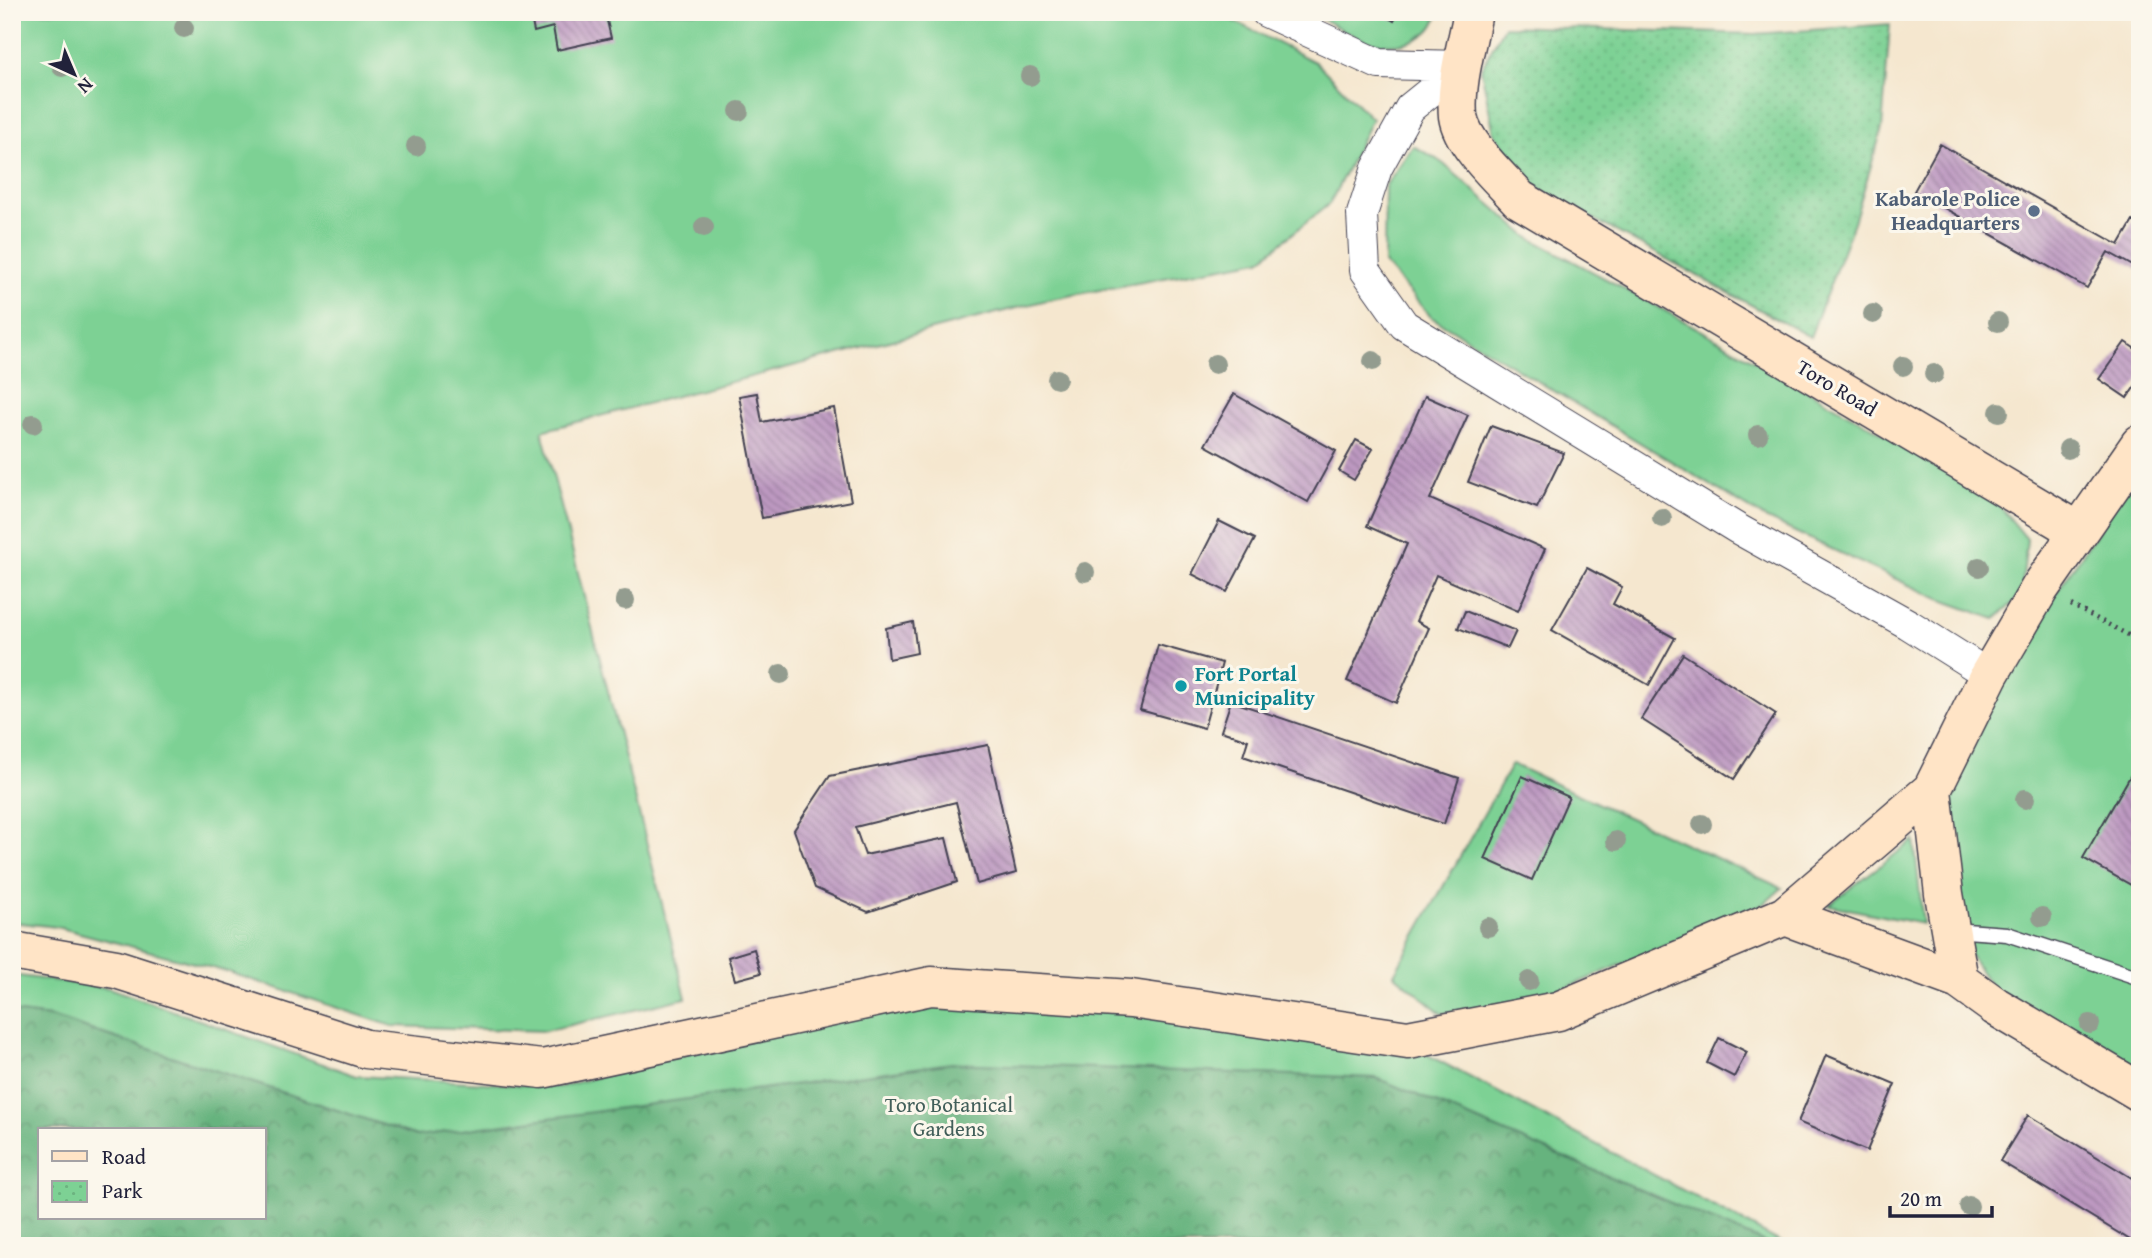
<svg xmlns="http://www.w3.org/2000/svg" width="2152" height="1258" font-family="'Gentium Book Plus',serif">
	<defs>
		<pattern id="forest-crowns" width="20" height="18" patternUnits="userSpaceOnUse" patternTransform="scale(1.75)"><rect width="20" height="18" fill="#66b37e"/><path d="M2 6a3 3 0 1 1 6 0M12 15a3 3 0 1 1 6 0" fill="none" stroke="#549168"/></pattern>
		<pattern id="park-dots" width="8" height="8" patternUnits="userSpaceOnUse" patternTransform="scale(1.75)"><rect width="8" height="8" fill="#7dd194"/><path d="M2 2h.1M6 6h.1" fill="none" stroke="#6cb380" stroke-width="1.8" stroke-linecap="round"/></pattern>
		<pattern id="building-back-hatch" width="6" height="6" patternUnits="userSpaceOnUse" patternTransform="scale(1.75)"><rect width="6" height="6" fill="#bd99c1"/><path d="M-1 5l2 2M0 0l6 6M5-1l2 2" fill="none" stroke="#997c9e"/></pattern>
	</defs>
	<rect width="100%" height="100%" fill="#fbf7ec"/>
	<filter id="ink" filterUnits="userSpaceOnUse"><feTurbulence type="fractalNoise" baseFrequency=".0143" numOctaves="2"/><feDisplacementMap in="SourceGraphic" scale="14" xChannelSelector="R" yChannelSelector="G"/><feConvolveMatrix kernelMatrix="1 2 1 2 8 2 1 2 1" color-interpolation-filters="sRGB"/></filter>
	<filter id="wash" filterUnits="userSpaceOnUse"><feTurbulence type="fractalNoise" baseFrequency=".00686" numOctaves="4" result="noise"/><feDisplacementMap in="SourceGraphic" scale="28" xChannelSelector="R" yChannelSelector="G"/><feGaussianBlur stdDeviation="1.57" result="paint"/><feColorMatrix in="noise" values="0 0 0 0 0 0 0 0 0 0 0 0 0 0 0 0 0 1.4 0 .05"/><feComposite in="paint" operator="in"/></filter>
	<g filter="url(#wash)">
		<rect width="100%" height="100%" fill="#f5e7cf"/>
		<path fill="#7dd194" stroke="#507a68" stroke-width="2" fill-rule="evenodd" d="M12 12H1216L1317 63 1372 119 1330 203 1260 260 1047 300 542 431 686 998 545 1031 392 1026 228 972 57 927 12 922Z
			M1310 12H1438C1436 27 1427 35 1414 40 1375 55 1344 30 1310 12Z
			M1413 146 1439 160 1528 237 1697 328 1990 494 2027 539 2021 596 1995 619 1939 599 1767 519 1431 317 1384 263 1385 186Z
			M2140 469V1083L2001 1001 1947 922 1944 793 2018 649Z
			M1512 764 1782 888 1764 904 1545 997 1442 1014 1394 974Z
			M1914 840 1923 924 1828 905Z
			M12 975 109 988 357 1076 560 1087 929 987 1398 1039 1788 1246H12ZM40 1130H264V1218H40Z"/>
		<path fill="url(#forest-crowns)" stroke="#446a5c" stroke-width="2" fill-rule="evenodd" d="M12 1012 51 1017 417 1136 952 1063 1377 1078 1772 1246H12ZM40 1130H264V1218H40Z"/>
		<path fill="url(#park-dots)" stroke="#507a68" stroke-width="2" d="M1890 24 1882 129 1854 222 1810 337 1531 185 1494 133 1481 69 1504 26 1755 34Z"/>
		<g id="blocks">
			<path fill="url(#building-back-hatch)" d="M530 12H605L611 38 557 50 553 27 534 32Z
				M1379 12H1399L1394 21Z
				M1940 144 2119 245 2133 221 2140 225V270L2108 252 2087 288 1914 191Z
				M2125 342 2140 352V379L2127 398 2099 379Z
				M757 393 762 422 834 408 851 501 762 518 739 396Z
				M1234 394 1336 451 1308 502 1205 445Z
				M1425 396 1468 415 1430 499 1545 549 1518 611 1436 575 1416 621 1429 628 1396 703 1347 681 1407 544 1367 526Z
				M1491 426 1564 453 1537 508 1468 482Z
				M1356 440 1373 449 1354 480 1339 471Z
				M1219 521 1255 539 1227 592 1192 574Z
				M1587 568 1622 587 1613 604 1675 638 1649 685 1552 630Z
				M1465 611 1516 631 1508 648 1458 628Z
				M913 622 917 653 889 659 886 628Z
				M1158 645 1222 663 1204 728 1140 710Z
				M1683 654 1776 714 1734 779 1641 719Z
				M1231 701 1459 778 1444 824 1243 756 1248 740 1221 731Z
				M988 745 1016 873 977 884 956 802 855 827 865 855 946 838 957 882 868 912 815 888 794 830 830 776Z
				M2140 759V890L2083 858Z
				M1522 776 1569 797 1532 880 1485 859Z
				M754 949 761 973 735 980 728 957Z
				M1719 1038 1747 1052 1734 1077 1707 1063Z
				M1826 1055 1895 1084 1867 1151 1798 1122Z
				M2028 1115 2140 1183V1246L2000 1161Z"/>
		</g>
	</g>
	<g filter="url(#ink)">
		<use href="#blocks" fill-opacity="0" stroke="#424051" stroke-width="2"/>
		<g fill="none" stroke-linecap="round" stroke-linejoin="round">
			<defs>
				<path id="service" d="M1952 930 2007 934 2140 978"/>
				<path id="minor" d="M1266 12 1379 64 1462 66
					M1462 66 1410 108 1377 168 1362 214 1365 270 1404 325 1738 529 1908 624 1989 675"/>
				<path id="secondary" d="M1473 12C1467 44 1455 83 1458 116 1462 144 1501 179 1519 199L2078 531
					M1932 790 1944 894 1959 980
					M1785 916 1959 980 1995 1006 2140 1092
					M12 951 116 969 366 1049 542 1069 931 986 1131 999 1408 1040 1558 1011 1785 916 1932 790 1989 675 2040 588 2140 444"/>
			</defs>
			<use href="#service" stroke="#424051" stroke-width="17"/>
			<use href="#minor" stroke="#424051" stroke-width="32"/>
			<use href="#secondary" stroke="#424051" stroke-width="41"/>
			<path stroke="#424051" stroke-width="4.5" stroke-dasharray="2 5" stroke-linecap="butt" d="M2071 605 2140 641"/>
			<use href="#service" stroke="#fff" stroke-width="14"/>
			<use href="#minor" stroke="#fff" stroke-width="30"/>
			<use href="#secondary" stroke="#ffe4c6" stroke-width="38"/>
		</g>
		<g fill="#939c8f">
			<circle cx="184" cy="28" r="10"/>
			<circle cx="62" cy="67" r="10"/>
			<circle cx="1030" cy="76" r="10"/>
			<circle cx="739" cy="111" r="10"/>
			<circle cx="416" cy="146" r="10"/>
			<circle cx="704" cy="227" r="10"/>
			<circle cx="1873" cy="314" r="10"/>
			<circle cx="1998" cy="322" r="10"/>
			<circle cx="1373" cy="361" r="10"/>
			<circle cx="1215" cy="364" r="10"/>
			<circle cx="1903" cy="366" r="10"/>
			<circle cx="1934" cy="374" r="10"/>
			<circle cx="1057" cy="379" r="10"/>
			<circle cx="1999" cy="412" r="10"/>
			<circle cx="33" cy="424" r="10"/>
			<circle cx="1758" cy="435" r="10"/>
			<circle cx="2068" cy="449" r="10"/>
			<circle cx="1662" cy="518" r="10"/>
			<circle cx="1979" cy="567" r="10"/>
			<circle cx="1085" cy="572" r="10"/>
			<circle cx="625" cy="600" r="10"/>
			<circle cx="781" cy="674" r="10"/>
			<circle cx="2025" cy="799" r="10"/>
			<circle cx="1702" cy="824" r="10"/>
			<circle cx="1616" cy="841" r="10"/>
			<circle cx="2042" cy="917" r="10"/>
			<circle cx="1488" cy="927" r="10"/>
			<circle cx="1529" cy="981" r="10"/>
			<circle cx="2090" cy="1024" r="10"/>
			<circle cx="1969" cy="1206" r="10"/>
		</g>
	</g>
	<circle fill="#5c6f8a" stroke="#fbf7ec" stroke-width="2.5" cx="2034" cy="211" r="7"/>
	<circle fill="#0f9aa8" stroke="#fbf7ec" stroke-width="2.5" cx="1181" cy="686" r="7"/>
	<g text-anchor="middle" stroke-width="6" stroke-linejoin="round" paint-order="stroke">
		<g font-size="21" font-weight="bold" fill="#4e5e75" stroke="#fbf7ec" text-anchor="end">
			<text x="2020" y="206">Kabarole Police<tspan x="2020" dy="24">Headquarters</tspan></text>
		</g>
		<g font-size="21" fill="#22223b" stroke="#fbf7ec">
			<text transform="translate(1837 388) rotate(31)" y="7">Toro Road</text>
		</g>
		<g font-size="21" font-weight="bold" fill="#0d838f" stroke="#fbf7ec" text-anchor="start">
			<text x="1195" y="681">Fort Portal<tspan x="1195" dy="24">Municipality</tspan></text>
		</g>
		<g font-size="21" fill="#425f5a" stroke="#fbf7ec">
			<text x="949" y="1112">Toro Botanical<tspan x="949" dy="24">Gardens</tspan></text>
		</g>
	</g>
	<rect width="2152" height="1258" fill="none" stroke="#fbf7ec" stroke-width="42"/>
	<rect x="38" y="1128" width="228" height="91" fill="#fbf7ec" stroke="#a4a2a5" stroke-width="2"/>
	<rect x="52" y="1151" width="35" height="10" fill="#ffe4c6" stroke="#a4a2a5" stroke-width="2"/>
	<text x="102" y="1164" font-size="21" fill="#22223b">Road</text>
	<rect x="52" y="1181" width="35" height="21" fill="url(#park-dots)" stroke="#a4a2a5" stroke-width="2"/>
	<text x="102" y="1198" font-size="21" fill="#22223b">Park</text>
	<g transform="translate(74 74) rotate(136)" stroke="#fbf7ec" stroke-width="5" paint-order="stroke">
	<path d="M0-5L12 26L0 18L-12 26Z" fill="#22223b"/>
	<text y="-10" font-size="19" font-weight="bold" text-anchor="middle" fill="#22223b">N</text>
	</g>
	<path d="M1890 1206v10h102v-10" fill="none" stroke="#22223b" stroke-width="3.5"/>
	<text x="1900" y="1206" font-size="21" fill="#22223b" stroke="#fbf7ec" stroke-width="5" paint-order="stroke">20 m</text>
</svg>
